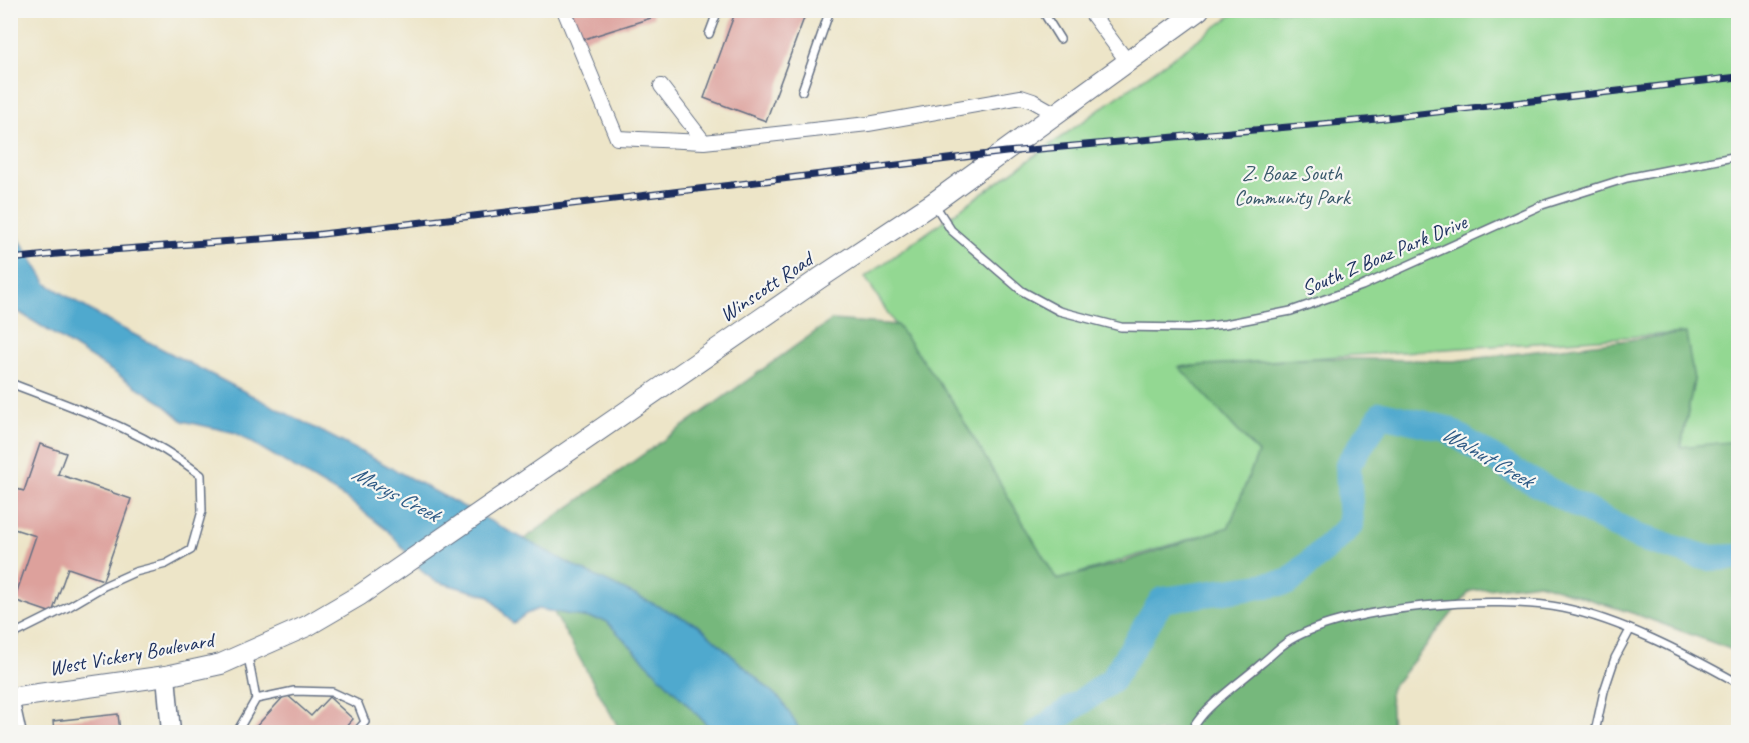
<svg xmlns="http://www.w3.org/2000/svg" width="1749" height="743" font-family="Caveat,sans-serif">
	<rect width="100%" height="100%" fill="#f6f6f2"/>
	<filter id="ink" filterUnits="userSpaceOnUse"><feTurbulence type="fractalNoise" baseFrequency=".0167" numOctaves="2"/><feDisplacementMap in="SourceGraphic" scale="12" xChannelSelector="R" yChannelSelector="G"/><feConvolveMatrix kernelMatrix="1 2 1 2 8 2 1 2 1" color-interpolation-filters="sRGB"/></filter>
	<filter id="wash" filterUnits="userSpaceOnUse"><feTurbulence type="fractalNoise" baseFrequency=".008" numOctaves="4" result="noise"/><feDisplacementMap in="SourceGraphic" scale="24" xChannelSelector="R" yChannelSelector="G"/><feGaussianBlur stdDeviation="1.35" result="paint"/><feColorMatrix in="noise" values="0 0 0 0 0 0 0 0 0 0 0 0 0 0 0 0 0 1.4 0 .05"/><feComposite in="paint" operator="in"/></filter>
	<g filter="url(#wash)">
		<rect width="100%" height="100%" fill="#ede5c8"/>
		<path fill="#93d892" stroke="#578478" stroke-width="1.5" d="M1238 11H1738V442L1681 447 1694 380 1685 333 1180 367 1258 453 1229 527 1057 580 865 277Z"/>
		<path fill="#76b87c" stroke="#48746d" stroke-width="1.5" d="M832 320 897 325 952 401 1057 580 1124 562 1229 527 1258 453 1179 367 1319 358 1454 361 1686 333 1694 380 1681 447 1738 441V652L1638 615 1539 583 1470 591 1390 690 1392 732H621L516 545Z"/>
		<path fill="#50a9ce" stroke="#366c96" stroke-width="1.5" d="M10 224 47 284 108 321 367 455 576 567 698 625 782 701 801 732H714L606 621 538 609 526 614 513 624 489 596 435 581 424 573 388 531 347 499 236 433 183 421 161 402 11 307Z"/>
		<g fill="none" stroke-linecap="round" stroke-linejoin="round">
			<path stroke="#50a9ce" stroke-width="26" d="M1038 732 1112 680 1162 600 1289 582 1351 525 1348 464 1382 414 1447 429 1520 475 1638 537 1707 558 1738 557"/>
		</g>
		<g id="blocks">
			<path fill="#dda19c" d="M568 10H651L654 17 578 41Z
				M736 10H807L766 121 704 98Z
				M40 444 66 453 58 474 131 499 103 580 68 568 52 613 14 600 36 536 11 528 14 520 10 519V495L13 488 24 491Z
				M286 694 311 716 329 697 353 719 341 732H251Z
				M118 714 120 732H54L53 721Z"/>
		</g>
	</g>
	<g filter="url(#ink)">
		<use href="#blocks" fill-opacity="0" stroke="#646f83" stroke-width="1.5"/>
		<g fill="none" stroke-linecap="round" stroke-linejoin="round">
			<defs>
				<path id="service" d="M1042 10 1060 39
					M709 34 718 10
					M802 91 830 10
					M935 205 951 230 1022 291 1059 311 1121 327 1189 328 1225 324 1291 311 1362 286 1542 205 1627 178 1738 156
					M10 383C78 409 143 430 201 475L202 511 191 550 166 564 135 572 104 586 70 606 10 636
					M256 699 294 691 332 692 358 704 365 722 356 732
					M15 700 22 732
					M237 732 256 699 248 656
					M1190 732C1195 725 1200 717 1206 711 1223 693 1244 679 1262 663 1271 656 1280 646 1290 640 1350 605 1495 595 1563 608 1622 620 1686 654 1738 683
					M1595 732 1604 691 1615 658 1630 630"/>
				<path id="minor" d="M564 10 617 138 704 142
					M1089 10 1127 61
					M661 86 704 142 868 124 1021 97 1033 101 1056 114"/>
				<path id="tertiary" d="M166 676 171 732"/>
				<path id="secondary" d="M10 698 166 676 221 664 307 626 360 595 820 278 933 203 1199 10"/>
			</defs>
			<use href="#service" stroke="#646f83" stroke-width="10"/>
			<use href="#minor" stroke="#646f83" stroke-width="16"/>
			<use href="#tertiary" stroke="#646f83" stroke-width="21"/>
			<use href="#secondary" stroke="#646f83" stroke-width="22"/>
			<use href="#service" stroke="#fff" stroke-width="7"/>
			<use href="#minor" stroke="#fff" stroke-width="14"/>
			<use href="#tertiary" stroke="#fff" stroke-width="18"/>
			<use href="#secondary" stroke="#fff" stroke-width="20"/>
			<defs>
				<path id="rail" d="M10 259 57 254 314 235 1006 152 1377 119 1738 77"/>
			</defs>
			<use href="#rail" stroke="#1b2f5e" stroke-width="7"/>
			<use href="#rail" stroke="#f6f6f2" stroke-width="4.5" stroke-dasharray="14" stroke-linecap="butt"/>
		</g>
	</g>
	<g text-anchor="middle" stroke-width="4.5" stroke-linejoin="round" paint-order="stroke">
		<g font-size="21" fill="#39596b" stroke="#f6f6f2">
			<text x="1292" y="180">Z. Boaz South<tspan x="1292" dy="24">Community Park</tspan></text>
		</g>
		<g font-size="21" fill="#1b2f5e" stroke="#f6f6f2">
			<text transform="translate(1384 255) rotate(-23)" y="7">South Z Boaz Park Drive</text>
			<text transform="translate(766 287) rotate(-34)" y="7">Winscott Road</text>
			<text transform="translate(131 654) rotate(-10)" y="7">West Vickery Boulevard</text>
		</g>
		<g font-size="22" font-style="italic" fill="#2e5a85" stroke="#f6f6f2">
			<text transform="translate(1488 456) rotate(30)" y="8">Walnut Creek</text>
			<text transform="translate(396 493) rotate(28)" y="8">Marys Creek</text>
		</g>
	</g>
	<rect width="1749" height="743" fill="none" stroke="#f6f6f2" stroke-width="36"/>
</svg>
